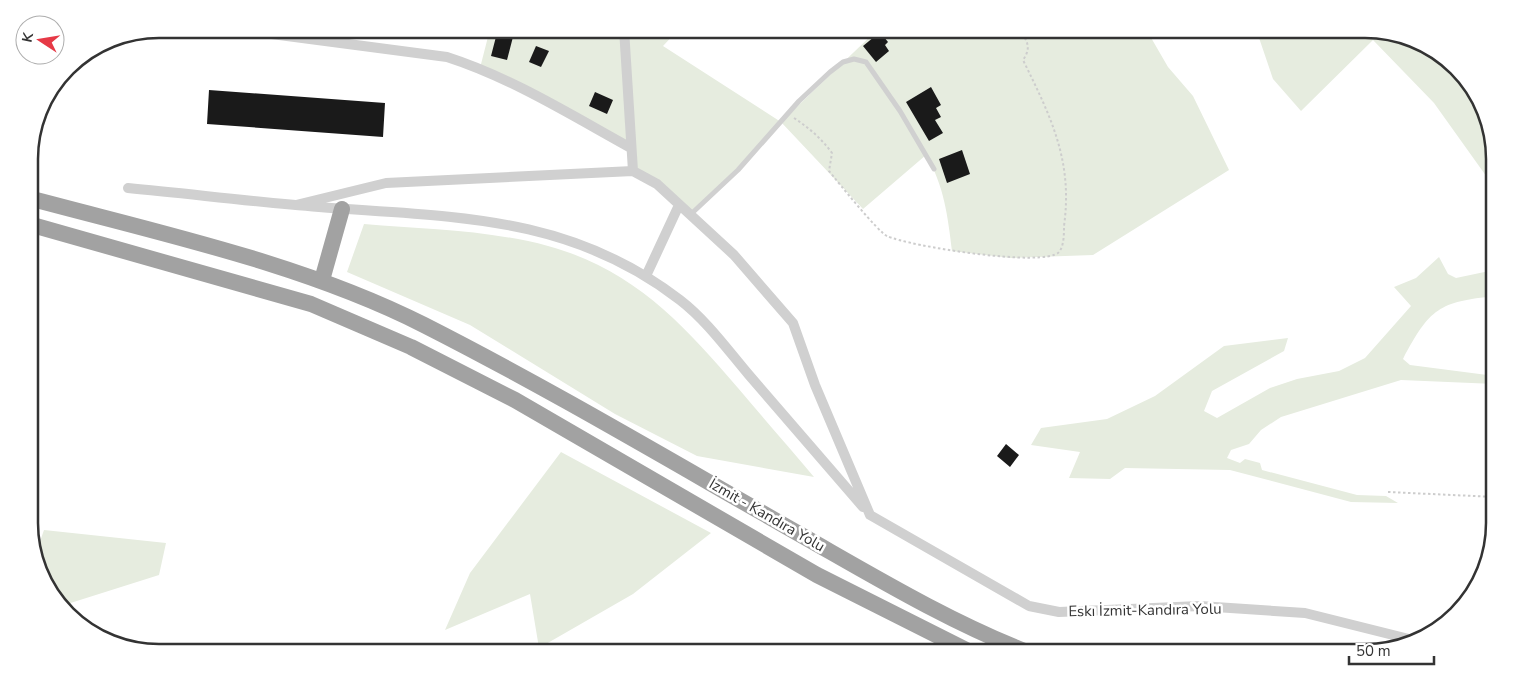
<svg xmlns="http://www.w3.org/2000/svg" width="1524" height="681" font-family="'Nunito Sans',sans-serif">
	<rect width="100%" height="100%" fill="#fff"/>
	<path fill="#e6ecdf" d="M490 29H679L663 46 781 122 878 29H1146L1168 67 1193 96 1229 170 1093 255 1011 258 952 251C948 217 944 185 926 155L863 209 781 122 738 170 690 215 633 171 630 148 480 68Z
		M1256 29H1365L1415 39 1468 79 1494 141V187L1434 103 1373 40 1301 111 1273 79Z
		M364 224C425 229 489 230 548 246 633 269 683 324 738 388 763 418 789 447 814 477L697 456 615 414 470 325 347 272Z
		M1439 257 1448 274 1456 278 1494 270 1495 296C1439 302 1430 308 1403 359L1410 365 1495 376V384L1401 380 1281 417 1261 430 1249 444 1231 450 1227 458 1240 463 1245 459 1260 463 1262 470 1357 495 1386 496 1398 503 1351 502 1230 470 1125 468 1110 479 1069 478 1080 452 1031 445 1041 428 1107 419 1155 396 1224 346 1288 338 1284 351 1212 391 1204 411 1217 418 1270 388 1297 379 1339 371 1365 358 1411 306 1394 287 1416 278Z
		M561 452 711 533 633 594 539 648 530 594 445 630 470 573Z
		M44 530 166 543 159 575 61 606 56 602 36 553Z"/>
	<path fill="#1a1a1a" d="M498 29 514 33 507 60 491 56Z
		M880 32 888 42 885 45 889 51 876 62 863 46Z
		M536 46 549 51 541 67 529 62Z
		M931 87 941 105 936 108 941 117 935 120 943 133 929 141 906 102Z
		M209 90 385 103 383 137 207 124Z
		M595 92 613 100 607 114 589 106Z
		M962 150 970 174 947 183 939 159Z
		M1006 444 1019 455 1010 467 997 456Z"/>
	<g fill="none" stroke-linecap="round" stroke-linejoin="round">
		<path stroke="#cdcdcd" stroke-width="2" stroke-dasharray="2.5 2.5" stroke-linecap="butt" d="M794 118C809 128 821 138 832 153L829 171C838 182 878 232 887 236 908 246 1045 268 1059 252 1064 246 1064 234 1064 226 1073 161 1051 117 1023 60 1032 47 1027 41 1019 29
			M1388 492 1495 497"/>
		<path stroke="#d0d0d0" stroke-width="5" d="M690 215 738 170 799 101 830 72 843 62 854 59 866 62 900 111 934 169"/>
		<path stroke="#d0d0d0" stroke-width="10" d="M234 29 447 57C512 78 571 115 631 148
			M624 29 633 171
			M128 188C192 194 255 202 319 207 451 217 569 214 680 300 706 320 727 349 749 375 787 419 825 463 863 507
			M296 205 386 183 633 171 657 184 734 255 793 323 815 385 870 515 1029 606 1059 612 1200 606 1305 613 1409 639
			M646 276 679 205"/>
		<path stroke="#a2a2a2" stroke-width="16" d="M29 198C159 233 304 264 424 325 552 390 676 464 801 535 875 577 948 621 1027 652
			M29 224 311 304 411 347 515 400 817 575 970 652
			M322 280 342 209"/>
	</g>
	<g text-anchor="middle" stroke-width="5" stroke-linejoin="round" paint-order="stroke">
		<g font-size="15" fill="#333" stroke="#fff">
			<text transform="translate(767 515) rotate(30)" y="5">İzmit - Kandıra Yolu</text>
			<text transform="translate(1145 610) rotate(-1)" y="5">Eskı İzmit-Kandıra Yolu</text>
		</g>
	</g>
	<path d="M0 0H1524V681H0ZM159 38H1365A121 121 0 0 1 1486 159V523A121 121 0 0 1 1365 644H159A121 121 0 0 1 38 523V159A121 121 0 0 1 159 38Z" fill="#fff" fill-rule="evenodd"/>
	<path fill="none" stroke="#333" stroke-width="2.5" d="M159 38H1365A121 121 0 0 1 1486 159V523A121 121 0 0 1 1365 644H159A121 121 0 0 1 38 523V159A121 121 0 0 1 159 38Z"/>
	<g transform="translate(40 40) rotate(282)"><circle r="24" fill="#ffffff" stroke="#adadad"/>
	<path d="M0-4L9 19L0 12L-9 19Z" fill="#e63946"/>
	<text y="-8" font-size="14" font-weight="bold" text-anchor="middle" fill="#333333">K</text>
	</g>
	<path d="M1349 656v8h85v-8" fill="none" stroke="#333333" stroke-width="2.5"/>
	<text x="1356" y="656" font-size="15" fill="#333333" stroke="#ffffff" stroke-width="4" paint-order="stroke">50 m</text>
</svg>
